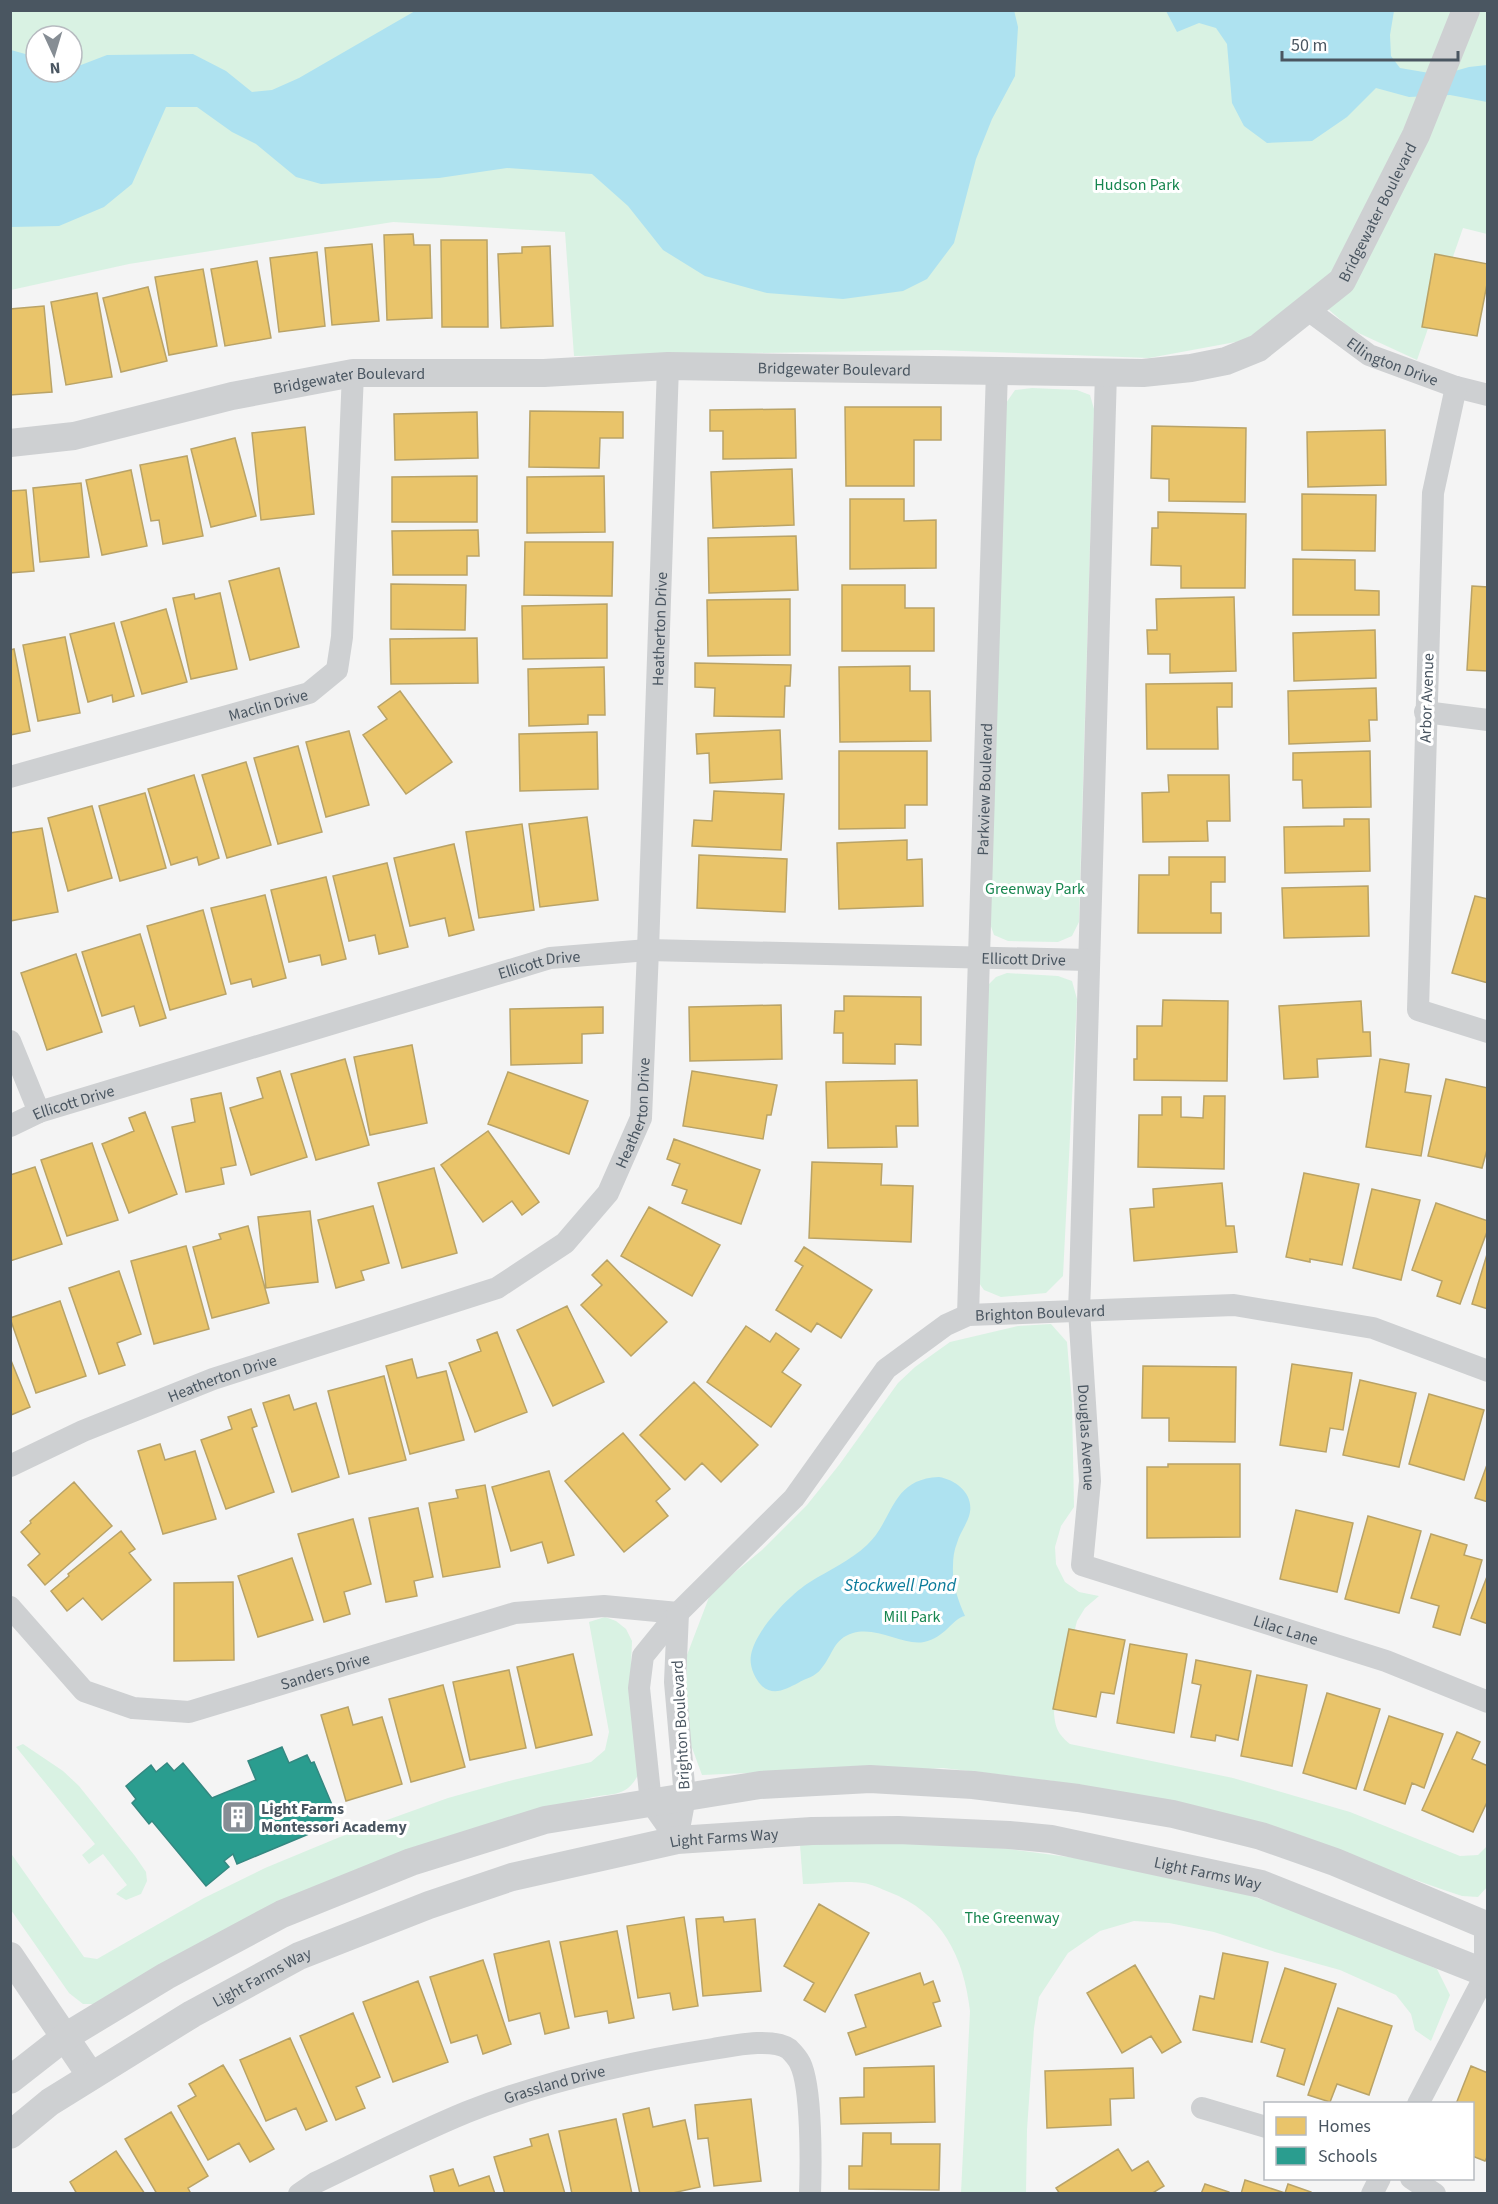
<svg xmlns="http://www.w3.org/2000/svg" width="1498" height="2204" font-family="'Source Sans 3',sans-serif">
	<rect width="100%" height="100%" fill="#f4f4f4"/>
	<path fill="#d9f2e3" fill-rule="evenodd" d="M10 11H1487V234L1463 228 1417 360 1352 330 1319 301 1241 341 1149 358 936 350 574 356 565 232 393 222 129 264 11 290ZM36 36H72V72H36Z
		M1032 388 1077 390 1090 395 1094 409 1079 922 1072 936 1058 942 1008 941 994 935 989 921 1004 406 1015 390Z
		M1007 973 1058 976 1072 981 1077 999 1063 1276 1046 1293 1001 1297 984 1290 976 1279 987 986 996 977Z
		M1051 1324 1067 1342 1072 1402 1074 1507 1061 1526 1055 1547 1056 1564 1065 1582 1079 1592 1099 1596 1085 1608 1077 1621 1054 1712C1055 1728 1058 1734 1070 1744L1233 1778 1350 1812 1460 1856 1478 1855 1487 1846V1887L1478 1897 1462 1896 1444 1890 1265 1827 1053 1781 943 1768 869 1773 768 1772 702 1775 691 1745 686 1697 687 1655 711 1592 762 1550 807 1505 839 1465 898 1383 915 1367 950 1342 1018 1326Z
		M605 1617 616 1621 626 1629 632 1641 631 1667 640 1771C627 1799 614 1792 589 1798 582 1799 576 1802 570 1804L100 2004H83L69 1993 11 1910 10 1852 84 1957 97 1959 204 1898 265 1868 340 1837 448 1798 513 1780 591 1762 605 1750 609 1732 589 1622Z
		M23 1744 63 1771 79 1786 135 1856 146 1872 147 1881 141 1894 126 1900 116 1894 127 1885 103 1854 89 1864 82 1855 95 1844 16 1747Z
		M886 1840 1008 1849 1128 1865 1239 1892 1332 1923 1437 1969 1450 1995 1431 2041 1415 2030 1411 2014 1396 1995 1340 1970 1275 1952 1214 1932 1169 1923 1134 1921 1100 1931 1068 1953 1039 1997 1034 2028 1027 2130 1026 2193H961L970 2011C964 1957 942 1912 889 1892 881 1889 872 1884 863 1883 844 1880 822 1884 803 1884L800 1845Z"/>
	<path fill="#aee2f0" d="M1014 10 1018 27 1015 76 992 119 976 159 954 243 927 279 903 291 843 299 767 293 705 276 663 250 628 206 592 174 507 168 439 178 321 184 296 177 256 144 232 132 197 107H166L132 184 104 207 59 226 11 227V50L36 57V72H72V65H81L107 55 193 54 226 71 252 92 272 90 299 78 415 11Z
		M1166 11H1394L1390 35 1391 56 1400 68 1441 75 1469 67 1487 65V102L1450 95 1409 97 1376 88 1347 117 1312 141 1267 143 1244 126 1232 103 1227 44 1216 28 1199 23 1177 32Z
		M939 1477C956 1480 973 1493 970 1512 968 1523 960 1532 957 1543 954 1550 953 1558 953 1566 952 1584 958 1600 965 1616 953 1618 945 1638 924 1642 903 1646 878 1626 853 1633 833 1639 833 1655 821 1669 815 1677 806 1678 798 1683 786 1689 773 1697 761 1685 754 1677 749 1665 751 1655 755 1631 789 1595 810 1582 829 1570 850 1561 867 1545 894 1520 890 1479 939 1477Z"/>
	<path fill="#e9c46a" stroke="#b9a367" stroke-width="1.5" d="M413 234 414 245H430L432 318 387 320 384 235Z
		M441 240H487L488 327H442Z
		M372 244 379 321 332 325 325 248Z
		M550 246 553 326 501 328 498 254 522 253V247Z
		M317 252 325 326 279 332 270 258Z
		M1435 254 1488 264V279L1477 336 1422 327Z
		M257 261 271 338 225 346 211 269Z
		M203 269 217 346 169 355 155 277Z
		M148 287 167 361 121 372 103 298Z
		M97 293 112 377 66 385 51 302Z
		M44 306 52 392 10 395V309Z
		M845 407H941V440H914V486H846Z
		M795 409 796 458 723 459V431H710V410Z
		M530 411 623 412V438H600L599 468 529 467Z
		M477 412 478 458 395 460 394 414Z
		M1152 426 1246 428 1245 502 1169 501V479L1151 478Z
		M305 427 314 514 261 520 252 433Z
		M1385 430 1386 485 1308 487 1307 432Z
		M235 438 256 516 211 527 191 449Z
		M187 456 203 536 163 544 159 520 151 521 140 465Z
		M792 469 794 525 713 528 711 472Z
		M131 470 147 546 102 555 86 480Z
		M477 476V522H392V477Z
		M604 476 605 532 527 533V477Z
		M81 483 89 557 40 562 33 488Z
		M26 490 34 571 10 573V491Z
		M1302 494 1376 495 1375 551 1302 550Z
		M850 499H904V521L936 520V568L850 569Z
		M1158 512 1246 514 1245 588H1181V566L1151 565 1152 528H1158Z
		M478 530 479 556H467V575H393L392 531Z
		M796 536 798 590 709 593 708 538Z
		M525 542H613L612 596 524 595Z
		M1293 559 1355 560V590L1379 591V615H1293Z
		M279 568 299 647 250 660 229 581Z
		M391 584 466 585 465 630 391 629Z
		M842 585H905V608H934V651H842Z
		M1472 586 1488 587V671L1467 670Z
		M220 593 237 669 191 679 173 598 194 594 195 599Z
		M1234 597 1236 671 1170 673V654H1148L1147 630H1157L1156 599Z
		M790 599V655L708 656 707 600Z
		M607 604V658L523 659 522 606Z
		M166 609 187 682 142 694 121 622Z
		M114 623 134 696 113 702 112 695 88 702 70 634Z
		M1375 630 1376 678 1294 681 1293 633Z
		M65 637 80 713 38 721 23 645Z
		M477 638 478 683 391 684 390 639Z
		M14 649 30 731 10 735V650Z
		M695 663 791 665 790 686H785L784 717 714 716 715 688 695 687Z
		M910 666V691H930L931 741 840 742 839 667Z
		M604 667 605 715H588V724L529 726 528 669Z
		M1232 683V707H1217L1218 749H1147L1146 684Z
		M1376 688 1377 720H1369L1370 741 1289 744 1288 691Z
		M400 691 452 762 406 794 363 735 387 719 378 707Z
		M780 730 782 779 710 783 709 753 697 754 696 734Z
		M349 731 369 805 326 817 306 742Z
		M597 732 598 789 520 791 519 734Z
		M298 746 322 832 278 844 254 758Z
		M839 751H927V805H905V828L839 829Z
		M1370 751 1371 807 1303 808 1302 780H1293V753Z
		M246 762 271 845 227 858 202 775Z
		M194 775 219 858 199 865 197 857 171 865 148 789Z
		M1168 775H1229L1230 821H1207L1208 841 1143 842 1142 793 1169 792Z
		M714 791 784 794 781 850 692 846 694 820 712 821Z
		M145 793 166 868 120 881 99 806Z
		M92 806 112 878 68 891 48 818Z
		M587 817 598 900 540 907 529 824Z
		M1344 819H1369L1370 871 1285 873 1284 827 1344 826Z
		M522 824 534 910 479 918 466 832Z
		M42 828 58 912 10 921V833Z
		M907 840V860L922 859 923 906 839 909 837 843Z
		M454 844 474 930 449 936 445 918 410 926 394 858Z
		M699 855 787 859 785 912 697 908Z
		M1169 857H1225V882H1211V913H1221V933H1138L1139 875H1169Z
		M387 863 408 947 379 954 375 935 349 941 333 876Z
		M326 877 346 959 322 965 320 955 289 962 271 890Z
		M1368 886 1369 936 1284 938 1282 888Z
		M265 895 286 978 253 987 251 979 231 984 211 908Z
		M1475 896 1488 899V983L1452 973Z
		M203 910 226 994 170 1010 147 926Z
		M140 934 166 1018 140 1026 134 1006 102 1016 82 952Z
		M76 954 102 1032 47 1050 21 973Z
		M844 996 921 997V1045L895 1044V1064L843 1063V1033H834L835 1011H844Z
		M1163 1000 1228 1001 1227 1081 1134 1080V1059H1137V1026H1162Z
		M1361 1001 1363 1032H1370L1371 1056 1317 1059 1318 1077 1284 1079 1279 1006Z
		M781 1005 782 1059 690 1061 689 1007Z
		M603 1007V1033L582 1034V1063L511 1065 510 1009Z
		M412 1045 427 1123 370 1135 354 1057Z
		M345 1059 369 1145 316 1160 291 1074Z
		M1380 1059 1409 1064 1405 1092 1431 1096 1421 1156 1366 1147Z
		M280 1071 307 1157 251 1175 230 1108 263 1098 257 1078Z
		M692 1071 777 1085 771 1115H767L763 1139 683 1126Z
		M508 1072 588 1101 569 1154 488 1124Z
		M1446 1079 1488 1088V1146L1482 1168 1428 1156Z
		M917 1080 918 1126H896L897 1147 828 1148 826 1082Z
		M221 1093 236 1165 221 1168 224 1184 186 1192 172 1127 195 1122 191 1099Z
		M1204 1096H1225L1224 1169 1138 1167 1139 1115H1162V1097H1181V1117L1203 1118Z
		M145 1112 177 1194 129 1213 102 1144 134 1131 129 1118Z
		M488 1131 539 1202 522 1215 512 1201 483 1222 441 1165Z
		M674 1139 760 1170 741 1224 682 1203 687 1190 672 1185 680 1164 667 1159Z
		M92 1143 118 1220 67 1236 41 1160Z
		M812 1162 882 1164 881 1185 913 1186 911 1242 809 1238Z
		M35 1167 62 1244 10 1261V1175Z
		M434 1168 457 1253 402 1268 378 1183Z
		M1304 1173 1359 1184 1342 1265 1310 1259V1262L1286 1257Z
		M1222 1183 1226 1226H1234L1237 1252 1134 1261 1130 1209 1154 1207 1153 1189Z
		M1372 1189 1420 1200 1401 1280 1353 1268Z
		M1436 1203 1488 1221V1229L1460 1304 1437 1296 1442 1281 1412 1270Z
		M373 1206 389 1263 361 1271 364 1280 336 1288 318 1220Z
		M649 1207 720 1245 692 1296 621 1256Z
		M310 1211 318 1282 266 1288 258 1217Z
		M248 1226 269 1303 212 1318 193 1247 221 1239 219 1234Z
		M186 1246 209 1329 154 1344 131 1261Z
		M804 1247 872 1290 841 1338 817 1323 811 1332 776 1310 803 1266 795 1261Z
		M1488 1251V1309L1472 1304Z
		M607 1260 667 1322 631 1356 581 1305 602 1285 592 1275Z
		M119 1271 141 1334 117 1343 125 1365 99 1374 69 1288Z
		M60 1301 86 1376 36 1393 10 1318Z
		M567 1306 604 1382 553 1406 517 1330Z
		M746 1326 770 1342 776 1333 799 1349 782 1372 801 1385 771 1427 707 1382Z
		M497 1332 527 1412 475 1432 449 1363 481 1351 477 1340Z
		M10 1358 30 1407 11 1415 10 1413Z
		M412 1359 417 1378 446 1371 464 1440 410 1454 386 1366Z
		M1292 1364 1352 1373 1343 1430 1330 1428 1326 1452 1280 1445Z
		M1143 1366 1236 1367 1235 1442 1169 1441V1418H1142Z
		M384 1376 406 1460 349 1474 328 1391Z
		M1360 1380 1416 1393 1399 1467 1343 1455Z
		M694 1382 758 1445 721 1482 702 1463 685 1480 640 1435Z
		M1429 1394 1484 1410 1464 1480 1409 1464Z
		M289 1395 294 1410 316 1403 339 1477 292 1492 263 1403Z
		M251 1409 257 1426 252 1428 274 1492 226 1509 201 1440 232 1429 228 1417Z
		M623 1433 670 1489 656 1501 668 1516 624 1552 565 1481Z
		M160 1444 165 1460 195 1451 216 1519 163 1534 138 1451Z
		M1488 1462V1502L1475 1498Z
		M1168 1464H1240V1537L1147 1538V1467H1168Z
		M549 1471 574 1555 548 1563 542 1542 511 1551 492 1487Z
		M74 1482 112 1526 45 1585 28 1565 40 1554 21 1532 31 1523 30 1521Z
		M485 1485 500 1567 443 1577 429 1503 458 1498 456 1490Z
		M418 1508 433 1577 414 1581 417 1596 386 1602 369 1518Z
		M1296 1510 1353 1523 1337 1592 1280 1579Z
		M1368 1516 1421 1531 1399 1613 1345 1599Z
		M353 1519 371 1584 344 1592 350 1614 324 1622 298 1534Z
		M121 1531 135 1549 129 1553 151 1580 102 1620 83 1598 67 1611 51 1591 69 1576 68 1574Z
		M1431 1534 1467 1545 1464 1555 1482 1560 1460 1635 1433 1627 1439 1606 1411 1598Z
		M292 1558 313 1620 258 1637 238 1576Z
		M1488 1574V1624L1471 1618Z
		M233 1582 234 1660 174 1661V1583Z
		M1069 1629 1125 1640 1114 1694 1101 1692 1096 1717 1053 1709Z
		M1130 1644 1187 1654 1174 1733 1117 1723Z
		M573 1654 592 1735 536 1748 517 1667Z
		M1196 1660 1251 1671 1238 1740 1216 1735 1215 1741 1191 1737 1201 1685 1192 1683Z
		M509 1670 526 1748 470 1760 453 1682Z
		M1257 1675 1307 1685 1292 1766 1241 1756Z
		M443 1685 465 1767 411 1782 389 1699Z
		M1327 1693 1380 1709 1356 1789 1303 1773Z
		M348 1707 353 1725 382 1717 402 1784 346 1801 321 1715Z
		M1389 1716 1443 1734 1424 1788 1412 1783 1405 1804 1364 1790Z
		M1457 1732 1480 1742 1472 1759 1488 1766V1800L1473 1832 1422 1810Z
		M819 1904 869 1933 825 2012 804 2000 814 1983 784 1966Z
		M684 1917 698 2006 673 2010 670 1993 638 1998 627 1926Z
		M723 1917 724 1922 755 1919 761 1991 703 1996 696 1919Z
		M617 1931 634 2018 609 2023 607 2011 575 2017 560 1942Z
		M549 1941 569 2028 545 2034 540 2013 509 2021 494 1954Z
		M1223 1953 1268 1962 1252 2042 1193 2030 1200 1996 1214 1999Z
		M483 1960 511 2044 483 2054 477 2035 451 2043 430 1977Z
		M1135 1965 1181 2042 1162 2053 1151 2036 1122 2053 1087 1993Z
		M1285 1968 1336 1984 1304 2085 1277 2076 1285 2049 1261 2042Z
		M920 1973 924 1985 933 1981 940 2001 933 2003 941 2026 856 2055 848 2033 866 2027 855 1995Z
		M418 1981 448 2062 393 2082 363 2002Z
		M1338 2008 1392 2026 1369 2095 1337 2084 1330 2102 1308 2095Z
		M353 2013 380 2077 356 2087 365 2108 336 2120 300 2036Z
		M290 2038 327 2121 306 2130 296 2108 266 2121 240 2060Z
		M223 2065 274 2149 250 2162 239 2143 208 2160 178 2106 196 2096 189 2084Z
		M934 2066 935 2122 841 2124 840 2098 864 2097V2068Z
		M1471 2066 1488 2073V2155L1485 2161 1472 2156V2104H1456Z
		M1133 2068 1134 2098 1110 2099 1111 2125 1047 2128 1045 2071Z
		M751 2099 761 2181 714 2186 708 2138 698 2139 695 2105Z
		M649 2108 653 2127 685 2120 700 2187 668 2194H640L623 2114Z
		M171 2112 208 2176 188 2188 191 2194H157L125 2139Z
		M616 2119 632 2194H572L559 2131Z
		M863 2133H891V2144H940L939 2190 849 2189V2166H862Z
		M548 2134 565 2194H505L494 2157 532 2146 530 2139Z
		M1118 2149 1132 2171 1148 2161 1164 2186 1151 2194H1060L1056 2188Z
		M116 2151 145 2194H77L70 2182Z
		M453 2169 459 2186 489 2176 495 2194H435L430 2176Z
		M1245 2180 1285 2193 1288 2184 1311 2192V2194H1241Z
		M1205 2184 1229 2192V2194H1201Z"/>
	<path fill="#2a9d8f" stroke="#348881" stroke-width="1.5" d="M282 1747 289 1763 307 1755 311 1763 314 1762 335 1812 331 1813 335 1823 237 1864 233 1854 224 1861 229 1867 206 1886 152 1821 149 1824 132 1803 136 1799 126 1786 151 1765 156 1772 167 1763 174 1771 183 1763 212 1798 256 1780 248 1761Z"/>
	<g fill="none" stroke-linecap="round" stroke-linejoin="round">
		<g stroke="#ced0d2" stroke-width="22">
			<path id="s1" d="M1308 310 1369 355 1456 387 1488 395"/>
			<path id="s2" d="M1106 372 1080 1284 1079 1310 1090 1481 1082 1565 1386 1661 1488 1702"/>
			<path d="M1456 387 1433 493 1418 1010 1488 1032"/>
			<path d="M1425 712 1488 720"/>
			<path id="s3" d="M10 777 309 693 337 670 342 637 353 373"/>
			<path d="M10 1041 39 1112"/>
			<path id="s4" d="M10 1126 39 1112 550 958 648 950 1089 960"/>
			<path id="s5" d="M968 1315 997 370"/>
			<path id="s6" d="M10 1466 83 1431 213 1379 497 1288 565 1243 608 1193 641 1118 648 950 668 366"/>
			<path id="s7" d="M10 1607 84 1691 133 1708 189 1712 515 1613 604 1606 678 1613"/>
			<path id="s8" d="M677 1840 651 1803 639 1688 643 1656 678 1613 794 1498 886 1369 946 1325 968 1315 1234 1305 1373 1328 1488 1371"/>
			<path d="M677 1840 685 1797 675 1682 678 1613"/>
			<path d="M1485 1972V1925L1488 1921"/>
			<path d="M1418 2104 1488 1970"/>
			<path d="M1202 2108 1266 2127"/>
			<path d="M1411 2178 1435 2194"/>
			<path id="s9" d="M299 2194 315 2183C365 2159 416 2133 467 2112 546 2081 629 2062 713 2049 732 2046 772 2037 789 2049 792 2052 798 2059 800 2063 812 2087 811 2165 810 2194"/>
			<path d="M1372 2194 1380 2178"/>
		</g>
		<g stroke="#ced0d2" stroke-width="28">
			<path id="s10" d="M10 443 74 436 232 396 353 373H544L668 366 1143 373 1191 368 1226 361 1258 348 1342 281 1416 135 1466 10"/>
			<path d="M10 1956 91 2076"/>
			<path d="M10 2080 65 2037 166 1976 282 1914 411 1862 545 1820 760 1785 870 1779 973 1785 1078 1798 1173 1814 1261 1836 1335 1862 1488 1926"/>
			<path id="s11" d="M10 2135 50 2102 192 2014 299 1956 429 1905 512 1877 677 1840 812 1831 898 1830 1009 1835 1051 1839 1261 1884 1488 1974"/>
		</g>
	</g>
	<defs>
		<symbol id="building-square" viewBox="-11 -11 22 22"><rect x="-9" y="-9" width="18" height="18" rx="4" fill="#868d94" stroke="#fff"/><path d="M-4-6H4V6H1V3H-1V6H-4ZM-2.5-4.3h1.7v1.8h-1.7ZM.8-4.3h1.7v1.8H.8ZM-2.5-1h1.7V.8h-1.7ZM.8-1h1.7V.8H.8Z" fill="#fff"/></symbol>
	</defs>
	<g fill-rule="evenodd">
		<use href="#building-square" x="219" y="1798" width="38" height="38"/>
	</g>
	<g text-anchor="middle" stroke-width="6" stroke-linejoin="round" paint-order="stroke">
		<g font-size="16" fill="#17864f" stroke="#fff">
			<text x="1137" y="190">Hudson Park</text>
			<text x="1035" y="894">Greenway Park</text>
			<text x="912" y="1622">Mill Park</text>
			<text x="1012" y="1923">The Greenway</text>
		</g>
		<g font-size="16" fill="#4a5661" stroke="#fff">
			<text dy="6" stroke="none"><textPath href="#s10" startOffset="1444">Bridgewater Boulevard</textPath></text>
			<text dy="6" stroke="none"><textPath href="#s1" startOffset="100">Ellington Drive</textPath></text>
			<text dy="6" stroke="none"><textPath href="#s10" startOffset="832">Bridgewater Boulevard</textPath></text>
			<text dy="6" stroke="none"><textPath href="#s10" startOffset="346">Bridgewater Boulevard</textPath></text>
			<text dy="6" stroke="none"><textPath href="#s6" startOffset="1238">Heatherton Drive</textPath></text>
			<text transform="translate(1426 698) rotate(-88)" y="6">Arbor Avenue</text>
			<text dy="6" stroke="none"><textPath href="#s3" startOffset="268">Maclin Drive</textPath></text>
			<text dy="6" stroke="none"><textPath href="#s5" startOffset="526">Parkview Boulevard</textPath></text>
			<text dy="6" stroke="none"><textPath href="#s4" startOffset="1040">Ellicott Drive</textPath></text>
			<text dy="6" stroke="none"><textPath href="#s4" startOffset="554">Ellicott Drive</textPath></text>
			<text dy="6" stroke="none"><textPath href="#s4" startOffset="68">Ellicott Drive</textPath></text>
			<text dy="6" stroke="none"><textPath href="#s6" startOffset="752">Heatherton Drive</textPath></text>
			<text dy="6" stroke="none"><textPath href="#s8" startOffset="741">Brighton Boulevard</textPath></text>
			<text dy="6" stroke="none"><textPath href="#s6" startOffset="230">Heatherton Drive</textPath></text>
			<text dy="6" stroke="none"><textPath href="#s2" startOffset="1066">Douglas Avenue</textPath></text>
			<text dy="6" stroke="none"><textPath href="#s2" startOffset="1408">Lilac Lane</textPath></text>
			<text dy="6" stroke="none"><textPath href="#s7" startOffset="362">Sanders Drive</textPath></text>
			<text transform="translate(680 1725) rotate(-93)" y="6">Brighton Boulevard</text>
			<text dy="6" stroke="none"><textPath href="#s11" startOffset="784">Light Farms Way</textPath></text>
			<text dy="6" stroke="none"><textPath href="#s11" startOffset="1272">Light Farms Way</textPath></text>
			<text dy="6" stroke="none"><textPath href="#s11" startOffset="298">Light Farms Way</textPath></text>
			<text dy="6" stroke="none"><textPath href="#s9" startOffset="279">Grassland Drive</textPath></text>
		</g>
		<g font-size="16" font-weight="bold" fill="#4a5661" stroke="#fff" text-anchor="start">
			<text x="261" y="1814">Light Farms<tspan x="261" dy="18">Montessori Academy</tspan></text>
		</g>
		<g font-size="18" font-style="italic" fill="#0c7c9b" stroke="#fff">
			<text x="900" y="1591">Stockwell Pond</text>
		</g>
	</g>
	<rect width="1498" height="2204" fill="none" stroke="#4a5661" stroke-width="24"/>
	<rect x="1264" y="2102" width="210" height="78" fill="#ffffff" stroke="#b7bbc0" stroke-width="1.5"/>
	<rect x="1276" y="2117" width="30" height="18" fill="#e9c46a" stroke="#b7bbc0" stroke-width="1.5"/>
	<text x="1318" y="2132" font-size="18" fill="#4a5661">Homes</text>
	<rect x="1276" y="2147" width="30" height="18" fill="#2a9d8f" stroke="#b7bbc0" stroke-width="1.5"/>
	<text x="1318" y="2162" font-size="18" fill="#4a5661">Schools</text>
	<g transform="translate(54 54) rotate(176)"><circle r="28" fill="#ffffff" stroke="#b7bbc0" stroke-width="1.5"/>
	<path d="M0-4.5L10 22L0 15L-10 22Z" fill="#868d94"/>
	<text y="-9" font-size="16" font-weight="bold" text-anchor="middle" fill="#4a5661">N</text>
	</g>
	<path d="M1282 51v9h176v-9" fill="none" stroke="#4a5661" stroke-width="3"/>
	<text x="1291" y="51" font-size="18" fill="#4a5661" stroke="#ffffff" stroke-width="4.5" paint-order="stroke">50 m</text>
</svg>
